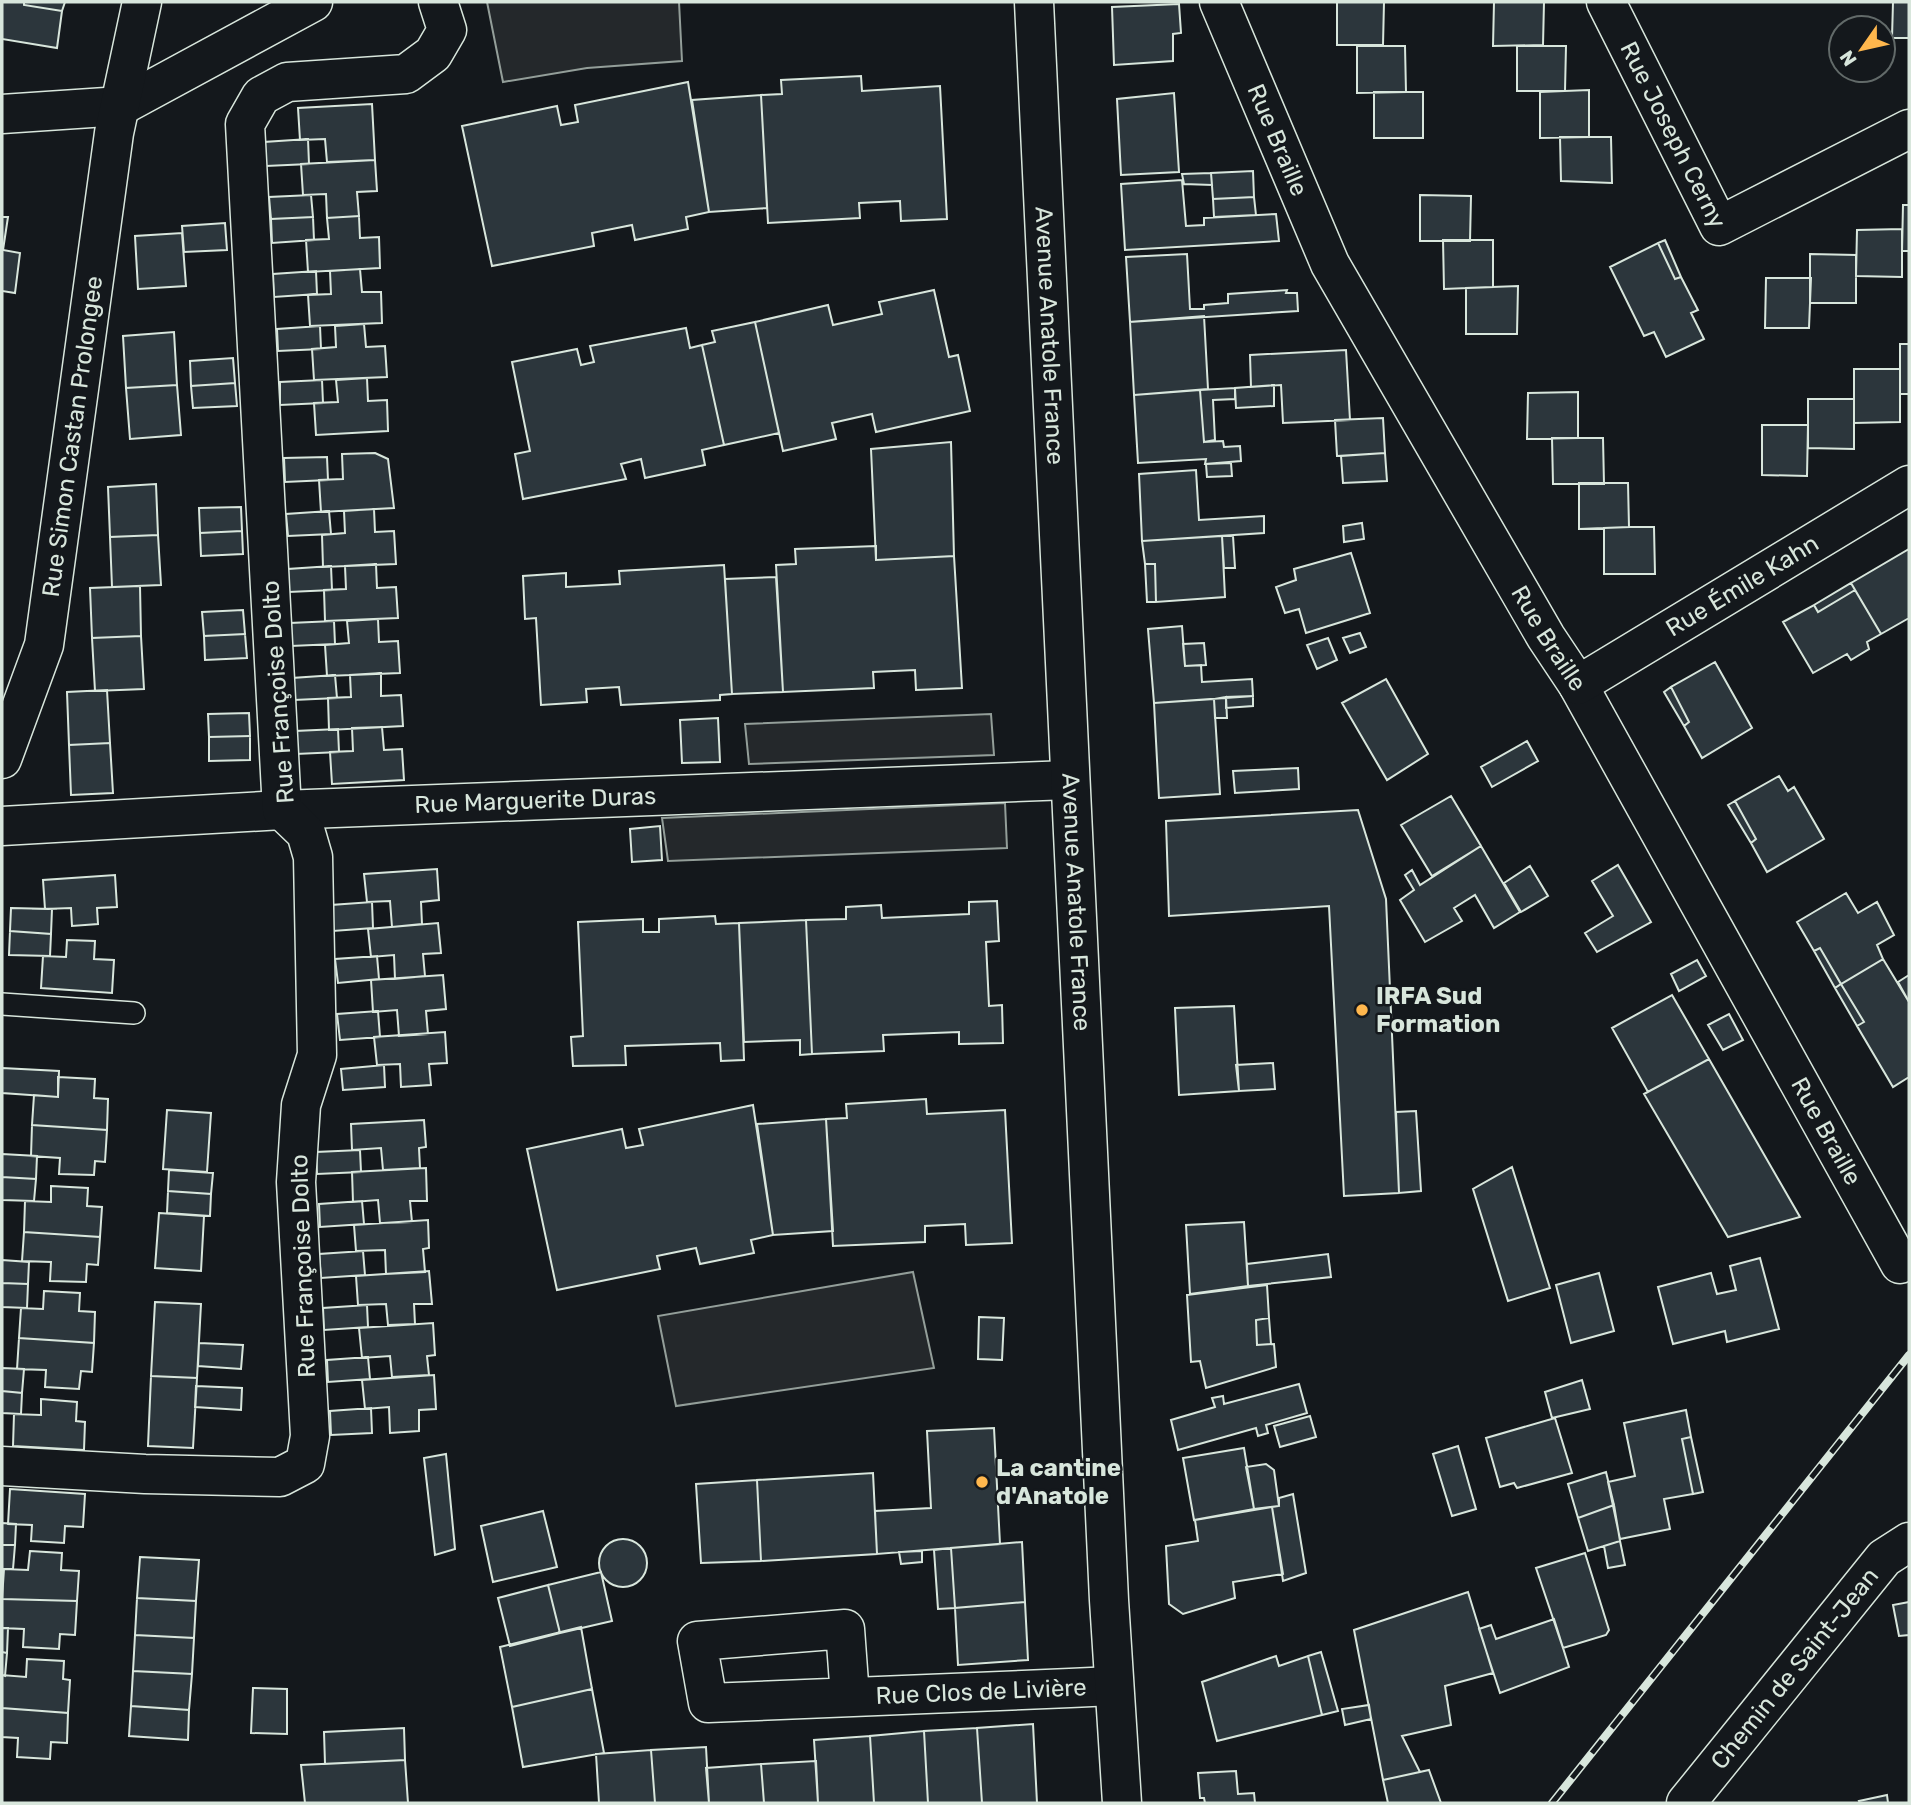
<svg xmlns="http://www.w3.org/2000/svg" width="1911" height="1805" font-family="Rubik,sans-serif">
	<rect width="100%" height="100%" fill="#14181c"/>
	<path fill="#24282b" stroke="#939e99" stroke-width="2" d="M487 2H679L682 61 587 68 503 82Z
		M991 714 994 755 749 764 745 724Z
		M1005 803 1007 848 668 861 662 818Z
		M913 1272 934 1368 676 1406 658 1316Z"/>
	<path fill="#2c363c" stroke="#d8e6dc" stroke-width="2" d="M2 2H24V5L62 11 57 48 2 39Z
		M24 2H65L62 11 24 5Z
		M1337 2H1384L1383 45H1337Z
		M1494 2H1544L1543 45 1493 46Z
		M1893 2H1909V38H1892Z
		M1179 4 1181 33 1173 34V61L1114 65 1112 7Z
		M1357 46H1405L1406 92 1357 93Z
		M1517 46H1566L1565 91H1517Z
		M861 76 862 91 940 86 947 219 901 221 900 201 859 203 860 218 768 223 761 95 782 94 781 80Z
		M688 82 709 212 686 217 688 229 635 240 632 225 592 233 594 246 492 266 462 126 557 106 561 125 578 122 575 105Z
		M1589 90V137L1540 138V92Z
		M1374 92H1423V138H1374Z
		M1174 93 1179 172 1121 175 1117 99Z
		M761 95 767 208 709 212 692 100Z
		M372 104 375 160 327 162 325 139 300 140 298 108Z
		M1560 137H1611L1612 183 1561 181Z
		M308 139 309 164 266 166 264 142Z
		M375 160 377 191 357 192 359 216 327 218 326 194 303 195 301 164Z
		M1253 171 1254 197 1213 199 1211 173Z
		M1211 173 1212 185 1184 184 1182 174Z
		M1182 180 1186 226 1204 225V218L1276 214 1279 241 1125 250 1121 184Z
		M311 195 313 217 271 219 269 197Z
		M1420 195 1471 196 1470 241H1420Z
		M1254 197 1256 215 1214 217 1213 199Z
		M1903 205H1909V251H1902Z
		M359 216 360 238 379 237 380 268 308 272 306 240 329 239 327 218Z
		M2 217H8L3 250 20 253 15 293 2 291Z
		M313 217 314 240 272 243 271 219Z
		M225 223 227 250 184 252 182 226Z
		M1902 229V277L1856 276 1857 230Z
		M182 233 186 286 138 289 135 236Z
		M1443 240H1493V287L1444 289Z
		M1665 240 1681 277 1675 279 1658 243Z
		M1658 243 1675 279 1681 277 1698 310 1691 313 1704 339 1666 357 1654 332 1644 336 1610 267Z
		M1187 254 1190 309H1204V305L1228 303V294L1287 290 1286 293H1297L1298 311 1130 322 1126 257Z
		M1810 254 1856 255V303H1810Z
		M360 269 362 292H381L382 323 310 326 308 295 331 294 330 271Z
		M316 271 317 294 274 297 273 274Z
		M1766 278H1811L1809 328H1765Z
		M1518 286 1517 334H1466V288Z
		M934 290 949 357 958 355 970 411 876 432 872 414 832 423 836 439 783 451 755 322 828 305 833 325 882 314 879 302Z
		M1204 316 1208 389 1134 395 1130 322Z
		M755 322 779 433 724 445 702 345 715 342 712 331Z
		M364 324 366 347 385 346 387 377 314 380 312 349 336 347 335 326Z
		M320 326 321 349 278 351 277 329Z
		M686 328 690 348 702 345 724 445 702 450 705 465 645 478 641 459 621 464 626 479 523 499 515 454 530 451 512 362 577 349 581 365 594 362 590 346Z
		M174 332 177 385 126 388 123 336Z
		M1900 344H1909V394H1900Z
		M1346 350 1350 420 1283 423 1281 385 1251 387 1250 355Z
		M233 358 235 383 191 386 190 361Z
		M1854 369H1900V422L1854 423Z
		M367 378 368 401 387 400 388 431 316 435 314 403 338 402 336 380Z
		M322 380 323 403 280 405V382Z
		M235 383 237 406 193 408 191 386Z
		M177 385 181 435 130 439 126 388Z
		M1274 385V406L1236 408 1235 388Z
		M1235 388V399L1213 400 1215 440 1204 442 1200 390Z
		M1200 390 1204 442 1223 441 1224 447 1240 446 1241 461 1205 464 1206 459 1138 463 1134 395Z
		M1578 392V438L1527 439 1528 393Z
		M1808 399H1854V449L1808 448Z
		M1383 418 1385 453 1337 456 1335 420Z
		M1762 425H1808L1807 476 1762 475Z
		M1552 438H1603L1604 484H1553Z
		M951 442 954 556 876 560 871 449Z
		M375 453 388 459 394 508 321 512 319 480 343 479 342 454Z
		M1385 453 1387 481 1343 483 1341 456Z
		M327 457 328 480 285 482 284 458Z
		M1231 463 1232 476 1207 477 1206 464Z
		M1196 470 1199 520 1264 516V533L1142 541 1139 474Z
		M1579 483H1628L1629 527 1579 529Z
		M156 484 158 535 110 537 108 487Z
		M241 507 242 531 200 533 199 508Z
		M374 509 375 532 394 531 396 564 323 567 322 535 345 533 344 511Z
		M329 511 331 534 288 536 286 514Z
		M1362 523 1364 539 1344 542 1343 526Z
		M1629 527H1654L1655 574H1604V528Z
		M242 531 243 554 201 556 200 533Z
		M158 535 161 585 112 587 110 537Z
		M1222 536 1225 597 1156 602 1155 564H1145L1142 541Z
		M1222 536H1233L1235 568H1224Z
		M876 546V560L954 556 962 688 916 690 915 670 873 672 874 688 783 692 776 565 796 564 795 549Z
		M1909 549V618L1881 634 1851 583Z
		M1351 553 1370 613 1306 633 1299 609 1285 613 1276 587 1296 580 1294 569Z
		M376 564 377 588 396 587 398 618 325 621 324 590 346 589 345 566Z
		M1145 564H1155L1156 602H1147Z
		M724 565 732 694 720 695V700L621 705 619 687 586 689 587 702 541 705 536 618 525 619 523 576 566 573V587L620 584 619 571Z
		M331 566 332 590 289 592 288 569Z
		M776 577 783 692 732 694 725 579Z
		M1851 583 1855 590 1818 612 1814 605Z
		M140 586 141 636 92 638 90 588Z
		M1855 590 1881 634 1867 642 1869 649 1851 660 1847 654 1813 673 1783 622 1814 605 1818 612Z
		M243 610 245 634 204 636 202 612Z
		M378 619 379 642 398 641 400 673 327 676 325 645 349 643 347 621Z
		M334 621 335 644 291 646 290 623Z
		M1182 626 1185 666 1201 665 1202 682 1252 679 1253 696 1154 703 1148 629Z
		M1360 633 1366 647 1350 653 1343 638Z
		M245 634 247 658 205 660 204 636Z
		M141 636 144 689 95 691 92 638Z
		M1328 638 1337 660 1317 669 1307 645Z
		M1204 643 1206 665 1185 666 1183 644Z
		M1715 662 1752 728 1702 758 1684 726 1689 722 1671 687Z
		M381 673V696L401 695 403 726 329 730 328 698 351 697 350 675Z
		M335 675 337 698 294 700 292 678Z
		M1386 679 1428 754 1387 780 1342 703Z
		M1671 687 1689 722 1684 726 1664 692Z
		M107 690 110 743 69 745 67 692Z
		M1253 696V706L1226 708V697Z
		M1226 697 1227 718H1215L1214 699Z
		M1214 699 1220 794 1159 798 1154 703Z
		M249 713 250 736 209 737 208 714Z
		M718 718 720 762 682 763 680 720Z
		M382 727 384 750 402 749 404 780 332 784 330 752 353 751 352 728Z
		M338 729 339 752 296 754 295 731Z
		M250 736V760L209 761V737Z
		M1527 741 1538 761 1492 787 1481 767Z
		M110 743 113 793 71 795 69 745Z
		M1298 768 1299 789 1235 793 1233 771Z
		M1779 776 1788 791 1794 787 1824 839 1767 872 1751 843 1756 839 1735 801Z
		M1451 796 1481 846 1432 876 1401 825Z
		M1735 801 1756 839 1751 843 1728 805Z
		M1358 810 1386 899 1399 1193 1344 1196 1329 906 1169 916 1166 821Z
		M660 826 662 860 632 862 630 829Z
		M1481 846 1520 912 1494 928 1475 895 1454 908 1462 921 1425 942 1400 900 1414 890 1405 875 1412 870 1420 885Z
		M1618 865 1651 922 1597 952 1585 933 1613 916 1592 881Z
		M1530 866 1548 896 1521 912 1504 883Z
		M437 869 439 900 421 902 422 924 392 927 390 901 367 902 364 874Z
		M115 875 117 907 97 908 98 924 72 926 71 908 45 909 43 880Z
		M1846 893 1858 913 1877 902 1894 935 1877 945 1883 959 1841 984 1820 948 1814 951 1797 922Z
		M997 901 999 941 986 942 989 1006 1002 1005 1003 1043 959 1044V1032L883 1035 884 1051 812 1054 806 920 846 919V907L881 905 882 918 969 914V902Z
		M372 902 373 928 333 931 331 905Z
		M11 908 52 909 51 934 10 931Z
		M715 916 716 924 739 923 744 1060 721 1061 720 1043 625 1046 626 1065 573 1066 571 1037 583 1036 578 922 643 919V932H659V919Z
		M806 920 812 1054 800 1055V1040L744 1042 739 923Z
		M438 923 441 953 423 954 425 976 395 979 394 955 371 957 368 929Z
		M10 931 51 934 50 956 9 955Z
		M67 940 95 941 94 959 114 960 112 993 41 988 43 956 66 957Z
		M1820 948 1841 984 1835 988 1814 951Z
		M377 956 379 979 338 983 335 959Z
		M1883 959 1909 1002V1077L1893 1087 1857 1026 1864 1022 1841 984Z
		M1697 960 1706 976 1679 991 1671 974Z
		M443 975 446 1009 426 1011 428 1034 399 1036 397 1010 373 1012 371 980Z
		M1909 975V1002L1898 982Z
		M1841 984 1864 1022 1857 1026 1835 988Z
		M1672 995 1709 1059 1648 1092 1612 1028Z
		M1234 1006 1239 1091 1179 1095 1175 1008Z
		M378 1011 380 1037 340 1040 337 1014Z
		M1729 1014 1743 1040 1723 1050 1708 1025Z
		M445 1032 447 1063 429 1064 431 1085 401 1087 400 1064 377 1065 374 1037Z
		M1709 1059 1800 1217 1728 1237 1644 1094Z
		M1273 1063 1275 1089 1239 1091 1236 1065Z
		M384 1065 385 1087 343 1090 341 1069Z
		M2 1068 59 1071 58 1097 2 1093Z
		M58 1077 95 1079 94 1098 108 1099 107 1130 32 1125 34 1095 58 1097Z
		M926 1099 927 1114 1005 1110 1012 1243 966 1245 965 1224 925 1226V1242L833 1246 826 1119 847 1118 846 1104Z
		M753 1105 773 1235 751 1240 754 1253 700 1264 696 1248 657 1256 660 1269 557 1290 527 1149 622 1129 626 1148 643 1145 639 1129Z
		M167 1110 211 1113 207 1172 163 1169Z
		M1416 1111 1421 1191 1399 1193 1396 1112Z
		M826 1119 833 1231 773 1235 757 1124Z
		M424 1120 426 1147 419 1148 420 1168 383 1170 381 1148 352 1150 351 1124Z
		M32 1125 107 1130 105 1162 95 1161 94 1175 59 1174 60 1158 31 1156Z
		M360 1150 361 1172 317 1174 316 1152Z
		M2 1154 37 1156 36 1179 2 1177Z
		M1512 1167 1550 1288 1508 1301 1473 1189Z
		M426 1168 427 1201H410L412 1222 380 1223 378 1200 353 1202 352 1172Z
		M169 1170 213 1173 211 1194 168 1191Z
		M2 1177 36 1179 34 1201 2 1200Z
		M51 1186 88 1188 87 1206 102 1207 100 1237 24 1232 25 1201 51 1202Z
		M168 1191 211 1194 210 1216 167 1213Z
		M362 1201 364 1224 320 1227 319 1204Z
		M159 1213 204 1216 201 1271 155 1268Z
		M428 1220 429 1248 423 1249 425 1272 386 1274 385 1250 356 1251 354 1225Z
		M1244 1222 1248 1286 1190 1294 1186 1225Z
		M24 1232 100 1237 98 1265 87 1264 86 1282 50 1281 51 1262 22 1261Z
		M363 1251 365 1275 321 1278 319 1254Z
		M1328 1254 1331 1277 1248 1286 1247 1264Z
		M1760 1258 1779 1329 1727 1342 1725 1331 1673 1344 1658 1287 1711 1273 1717 1294 1736 1290 1730 1266Z
		M2 1260 29 1262 28 1284 2 1283Z
		M429 1271 432 1304H414L415 1324 388 1325 386 1304 358 1305 356 1276Z
		M1599 1273 1614 1331 1571 1343 1556 1285Z
		M2 1283 28 1284 27 1308 2 1307Z
		M1267 1285 1269 1318 1256 1320 1257 1345 1274 1344 1276 1367 1206 1388 1200 1361 1191 1362 1187 1295Z
		M44 1291 80 1293 79 1311 95 1312 94 1343 19 1338 21 1308 43 1309Z
		M155 1302 201 1304 197 1378 151 1376Z
		M367 1305 368 1327 324 1330 323 1308Z
		M979 1317 1004 1318 1002 1360 978 1359Z
		M1269 1318 1271 1344 1257 1345 1256 1320Z
		M433 1323 435 1355 427 1356 429 1375 392 1377 390 1356 362 1358 359 1328Z
		M19 1338 94 1343 92 1372 81 1371 79 1389 45 1387 46 1370 17 1369Z
		M199 1343 243 1345 241 1369 198 1366Z
		M368 1357 370 1379 328 1382 327 1360Z
		M2 1368 24 1369 22 1393 2 1391Z
		M434 1375 436 1409 419 1410V1431L390 1433 389 1407 365 1409 362 1380Z
		M151 1376 197 1378 193 1448 148 1446Z
		M1582 1380 1590 1409 1552 1418 1545 1392Z
		M1299 1384 1307 1413 1266 1425 1268 1433 1258 1436 1256 1428 1178 1450 1171 1420 1215 1407 1212 1398 1223 1396 1224 1404Z
		M196 1386 242 1388 241 1410 195 1407Z
		M2 1391 22 1393 21 1414 2 1413Z
		M41 1399 77 1402 76 1421 85 1422 84 1450 13 1446 14 1414 41 1415Z
		M371 1408 372 1433 331 1435 330 1411Z
		M1686 1410 1691 1437 1682 1439 1693 1494 1664 1499 1670 1529 1620 1539 1608 1482 1635 1476 1624 1423Z
		M1310 1416 1316 1437 1280 1447 1274 1426Z
		M1555 1418 1572 1473 1517 1488 1514 1483 1500 1487 1486 1438Z
		M994 1428 1000 1544 877 1554 875 1511 931 1508 927 1431Z
		M1691 1437 1703 1492 1693 1494 1682 1439Z
		M1458 1446 1476 1509 1452 1516 1433 1454Z
		M1244 1448 1254 1509 1194 1520 1183 1458Z
		M446 1454 455 1549 435 1555 424 1458Z
		M1266 1464 1274 1470 1279 1506 1254 1509 1246 1467Z
		M1606 1472 1614 1505 1578 1518 1568 1484Z
		M873 1473 877 1554 761 1561 757 1480Z
		M757 1480 761 1561 701 1563 696 1484Z
		M10 1489 85 1494 83 1527 65 1526 64 1543 31 1541 32 1525 8 1524Z
		M1293 1494 1306 1573 1283 1581 1272 1507 1279 1506V1498Z
		M1614 1505 1620 1541 1588 1551 1578 1518Z
		M1272 1507 1283 1574 1233 1582 1235 1598 1183 1614 1169 1604 1166 1546 1198 1541 1195 1520Z
		M543 1511 557 1567 493 1582 481 1526Z
		M2 1523 16 1524 15 1545H2Z
		M599 1563a24 24 0 1 1 48 0a24 24 0 1 1-48 0Z
		M1620 1541 1625 1565 1608 1568 1604 1546Z
		M1022 1542 1025 1602 955 1608 951 1548Z
		M2 1545H15L13 1569H2Z
		M951 1548 955 1608 938 1609 934 1550Z
		M30 1551 62 1553 61 1570 79 1571 77 1601 2 1599 4 1569 28 1570Z
		M922 1551V1562L901 1564 899 1552Z
		M1585 1553 1609 1630 1606 1635 1563 1648 1536 1568Z
		M140 1557 199 1560 196 1601 137 1598Z
		M601 1572 612 1621 560 1633 548 1585Z
		M548 1585 560 1633 510 1646 498 1598Z
		M1468 1592 1493 1673 1445 1686 1451 1725 1402 1736 1420 1772 1383 1780 1354 1630Z
		M137 1598 196 1601 194 1638 135 1635Z
		M2 1599 77 1601 75 1635 60 1634 59 1649 23 1647 24 1629 2 1628Z
		M1025 1602 1028 1660 958 1665 955 1608Z
		M1909 1602V1635L1899 1636 1893 1605Z
		M1554 1619 1569 1667 1500 1693 1479 1629 1491 1625 1496 1639Z
		M581 1627 592 1689 512 1707 500 1647Z
		M2 1628H8L7 1653 2 1652Z
		M135 1635 194 1638 192 1674 133 1671Z
		M2 1652 7 1653 5 1676 2 1675Z
		M1321 1652 1338 1711 1322 1715 1308 1656Z
		M1276 1656 1279 1666 1308 1656 1322 1715 1217 1741 1202 1682Z
		M27 1659 64 1661 63 1679 70 1680 68 1713 2 1708V1675L26 1677Z
		M133 1671 192 1674 189 1710 131 1706Z
		M253 1688 287 1689V1734L251 1733Z
		M592 1689 604 1753 523 1767 512 1707Z
		M1369 1705 1371 1719 1345 1725 1342 1709Z
		M131 1706 189 1710 188 1740 129 1736Z
		M2 1708 68 1713 67 1743 51 1742 50 1759 17 1757 18 1738 2 1737Z
		M1033 1724 1037 1803H982L977 1728Z
		M404 1728 405 1760 325 1764 324 1732Z
		M977 1728 982 1803H928L924 1731Z
		M924 1731 928 1803H874L870 1736Z
		M870 1736 874 1803H818L814 1740Z
		M706 1747 709 1803H655L651 1750Z
		M651 1750 655 1803H599L596 1754Z
		M405 1760 408 1803H305L301 1765Z
		M816 1761 818 1803H764L761 1764Z
		M761 1764 764 1803H709L706 1768Z
		M1429 1770 1441 1803H1388L1383 1780Z
		M1236 1771 1238 1794 1254 1793 1255 1803H1205L1204 1798H1200L1198 1773Z
		M1887 1795 1888 1803H1860L1859 1801Z"/>
	<g fill="none" stroke-linecap="round" stroke-linejoin="round">
		<defs>
			<path id="service" d="M2 1004 134 1013"/>
			<g id="minor">
				<path id="s1" d="M1219 2 1330 264 1546 637 1578 685 1900 1264"/>
				<path id="s2" d="M1606 2 1719 226 1909 129"/>
				<path d="M2 114 121 106 313 2"/>
				<path id="s3" d="M1578 685 1909 485"/>
				<path id="s4" d="M2 759 44 645 114 133 142 2"/>
				<path id="s5" d="M2 826 282 810 1069 780"/>
				<path d="M2 1466 145 1474 280 1477 305 1464 310 1436 296 1182 301 1105 317 1055 313 857 306 833 282 810 245 124 261 96 287 82 406 74 433 54 447 30 438 2"/>
				<path id="s6" d="M850 1697 845 1629 697 1641 708 1703 1070 1688 1113 1686"/>
				<path id="s7" d="M1686 1803 1884 1558 1909 1542"/>
			</g>
			<g id="secondary">
				<path id="s8" d="M1034 2 1109 1600 1122 1803"/>
			</g>
		</defs>
		<use href="#service" stroke="#d8e6dc" stroke-width="24"/>
		<use href="#minor" stroke="#d8e6dc" stroke-width="41"/>
		<use href="#secondary" stroke="#d8e6dc" stroke-width="41"/>
		<use href="#service" stroke="#14181c" stroke-width="21"/>
		<use href="#minor" stroke="#14181c" stroke-width="38"/>
		<use href="#secondary" stroke="#14181c" stroke-width="38"/>
		<defs>
			<path id="rail" d="M1552 1803 1909 1355"/>
		</defs>
		<use href="#rail" stroke="#d8e6dc" stroke-width="8"/>
		<use href="#rail" stroke="#14181c" stroke-width="5" stroke-dasharray="16" stroke-linecap="butt"/>
	</g>
	<g fill="#ffb74d" stroke="#14181c" stroke-width="2.5">
		<circle cx="1362" cy="1010" r="7"/>
		<circle cx="982" cy="1482" r="7"/>
	</g>
	<g text-anchor="middle" stroke-width="5" stroke-linejoin="round" paint-order="stroke">
		<g font-size="24" fill="#d8e6dc" stroke="#14181c">
			<text dy="8" stroke="none"><textPath href="#s2" startOffset="149">Rue Joseph Cerny</textPath></text>
			<text dy="8" stroke="none"><textPath href="#s1" startOffset="150">Rue Braille</textPath></text>
			<text dy="8" stroke="none"><textPath href="#s8" startOffset="334">Avenue Anatole France</textPath></text>
			<text dy="8" stroke="none"><textPath href="#s4" startOffset="332">Rue Simon Castan Prolongee</textPath></text>
			<text dy="8" stroke="none"><textPath href="#s3" startOffset="192">Rue Émile Kahn</textPath></text>
			<text dy="8" stroke="none"><textPath href="#s1" startOffset="718">Rue Braille</textPath></text>
			<text transform="translate(278 692) rotate(-94)" y="8">Rue Françoise Dolto</text>
			<text dy="8" stroke="none"><textPath href="#s5" startOffset="534">Rue Marguerite Duras</textPath></text>
			<text dy="8" stroke="none"><textPath href="#s8" startOffset="901">Avenue Anatole France</textPath></text>
			<text dy="8" stroke="none"><textPath href="#s1" startOffset="1284">Rue Braille</textPath></text>
			<text transform="translate(303 1266) rotate(-92)" y="8">Rue Françoise Dolto</text>
			<text dy="8" stroke="none"><textPath href="#s7" startOffset="173">Chemin de Saint-Jean</textPath></text>
			<text dy="8" stroke="none"><textPath href="#s6" startOffset="553">Rue Clos de Livière</textPath></text>
		</g>
		<g font-size="24" font-weight="bold" fill="#d8e6dc" stroke="#14181c" text-anchor="start">
			<text x="1376" y="1004">IRFA Sud<tspan x="1376" dy="28">Formation</tspan></text>
			<text x="996" y="1476">La cantine<tspan x="996" dy="28">d'Anatole</tspan></text>
		</g>
	</g>
	<rect width="1911" height="1805" fill="none" stroke="#d8e6dc" stroke-width="7"/>
	<g transform="translate(1862 49) rotate(236)"><circle r="33" fill="#14181c" stroke="#626a69" stroke-width="2"/>
	<path d="M0-5L12 26L0 18L-12 26Z" fill="#ffb74d"/>
	<text y="-10" font-size="19" font-weight="bold" text-anchor="middle" fill="#d8e6dc">N</text>
	</g>
</svg>
